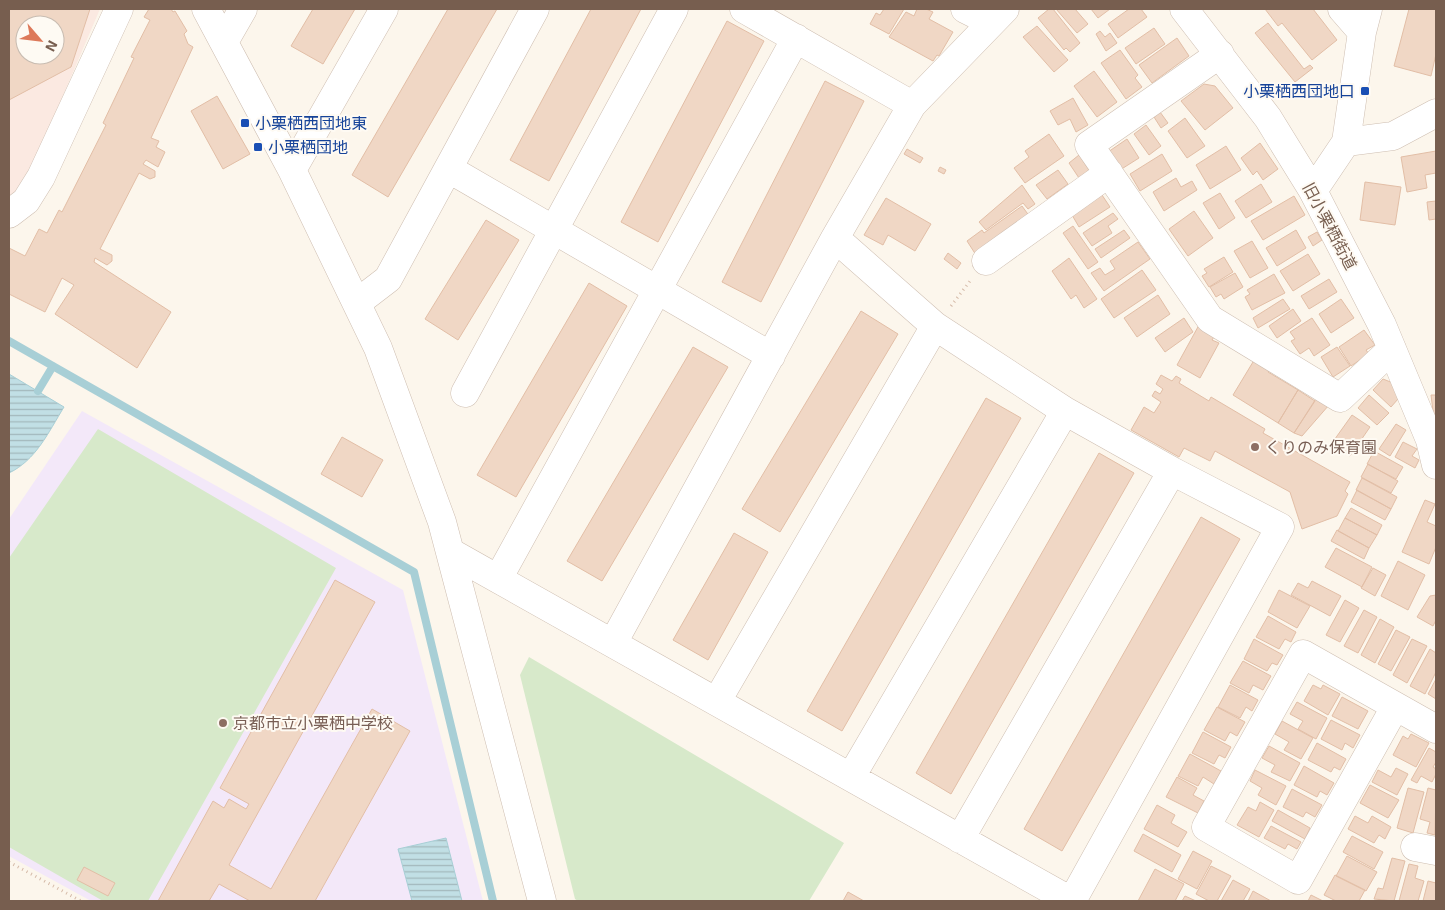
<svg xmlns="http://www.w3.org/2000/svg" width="1445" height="910" font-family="'Exo 2','Noto Sans JP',sans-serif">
	<defs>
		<pattern id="water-rules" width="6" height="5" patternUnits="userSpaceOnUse" patternTransform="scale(1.25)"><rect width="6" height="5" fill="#c1dfe5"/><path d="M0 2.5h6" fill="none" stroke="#a2b8bc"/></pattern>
	</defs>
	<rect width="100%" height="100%" fill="#fcf6ec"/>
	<path fill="#fbe9e1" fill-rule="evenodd" d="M9 9H100L29 175 9 203ZM25 25H55V55H25Z"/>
	<path fill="#f3e8f9" d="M82 411 403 590 483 901H91L9 856V519Z"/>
	<path fill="#d7e9ca" d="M98 429 336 568 148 901H103L9 847V558Z
		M529 657 844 843 809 901H578L575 899 520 675Z"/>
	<path fill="url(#water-rules)" stroke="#a8cfd6" d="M9 374 64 407C48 433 36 460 9 473Z
		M446 838 462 901H412L398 849Z"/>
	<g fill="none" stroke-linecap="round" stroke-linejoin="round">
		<path stroke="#a8cfd6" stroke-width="8" d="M9 341 414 572 493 901
			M38 391 53 366"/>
	</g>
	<path fill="#f0d7c5" stroke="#e2bea6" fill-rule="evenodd" d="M9 9H90L71 67 9 100ZM25 25H55V55H25Z
		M149 9H171L173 12 175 11 187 31 184 34 188 44 193 47 151 138 159 141 156 147 165 152 158 167 146 160 143 164 155 171V177L150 179 139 173 100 249 112 255V261L107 265 95 258 94 262 171 312 137 368 55 314 74 285 62 278 45 312 9 294V248L25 256 39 229 47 233 59 210 62 212 106 125 103 123 134 58 131 57 150 20 144 17Z
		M313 9H355L323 64 291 46Z
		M448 9H497L388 197 352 175Z
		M591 9H641L549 181 510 160Z
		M884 9H904L889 34 870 24 876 13 880 15Z
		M917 9H926L933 12 929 19 953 32 939 56 937 55 933 61 889 37 906 12 914 16Z
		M1049 9H1053L1080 43 1070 52 1066 48 1064 50 1038 18Z
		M1056 9H1075L1088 24 1077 33Z
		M1091 9H1110L1098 18Z
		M1129 9H1141L1147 17 1118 38 1108 24Z
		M1265 9H1313L1337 40 1312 60 1282 23 1278 26Z
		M1409 9H1436V54L1431 76 1394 66Z
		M727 21 764 41 658 242 621 222Z
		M1268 23 1304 69 1310 65 1313 68 1295 82 1255 33Z
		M1037 26 1068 60 1054 72 1023 37Z
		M1154 28 1165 44 1136 64 1125 48Z
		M1100 31 1105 37 1110 33 1117 43 1106 51 1096 34Z
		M1177 38 1189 56 1152 83 1139 65Z
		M1120 50 1138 75 1135 78 1142 87 1126 99 1101 63Z
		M1094 71 1117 102 1097 117 1074 86Z
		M825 81 864 101 761 302 722 282Z
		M1204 84 1215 86 1233 108 1205 130 1181 101Z
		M217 96 250 154 223 169 191 111Z
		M1073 98 1088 125 1076 132 1070 119 1058 125 1050 111Z
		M1160 112 1168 123 1161 128 1154 117Z
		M1185 118 1205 146 1187 158 1168 131Z
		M1146 125 1161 146 1149 155 1134 134Z
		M1049 134 1064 156 1025 183 1014 168 1029 157 1025 151Z
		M1127 139 1139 158 1120 170 1108 152Z
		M1260 143 1278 169 1263 180 1257 171 1253 175 1241 158Z
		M1226 146 1241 170 1210 189 1196 165Z
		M907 149 923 158 920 163 904 154Z
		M1436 151V173L1425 175 1427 188 1407 192 1401 157Z
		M1162 154 1172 171 1140 191 1130 174Z
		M1079 155 1089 170 1079 178 1069 163Z
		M940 167 946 170 944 174 938 171Z
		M1058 170 1068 184 1047 199 1036 185Z
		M1176 178 1181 187 1192 181 1197 190 1164 211 1153 192Z
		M1365 182 1401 187 1395 225 1360 220Z
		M1261 184 1272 202 1246 218 1235 201Z
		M1022 185 1035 204 1028 209 1023 203 986 230 979 222Z
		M1220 193 1235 218 1219 229 1203 203Z
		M1102 195 1110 207 1079 227 1072 215Z
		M1294 196 1305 215 1263 240 1251 221Z
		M886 198 931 224 915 251 888 235 883 245 864 235Z
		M1436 201V219L1429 220 1427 202Z
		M1022 206 1030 217 976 255 967 241 982 230 984 233Z
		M1194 211 1213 238 1188 256 1169 229Z
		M1113 213 1118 219 1108 226 1112 233 1092 246 1083 233Z
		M486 220 519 240 458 340 425 319Z
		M1073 226 1098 262 1088 269 1063 233Z
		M1124 230 1130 238 1101 258 1095 249Z
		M1296 230 1306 248 1277 266 1266 248Z
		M1317 232 1322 240 1313 246 1308 237Z
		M1252 241 1268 268 1250 278 1234 251Z
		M1138 242 1150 259 1104 291 1091 273 1100 268 1105 275 1115 269 1110 261Z
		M948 253 961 263 957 269 944 259Z
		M1308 254 1320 274 1293 291 1280 271Z
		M1224 257 1233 272 1209 287 1202 276 1207 273 1204 269Z
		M1069 258 1097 299 1084 308 1076 295 1071 299 1052 271Z
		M1142 270 1156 290 1114 318 1101 299Z
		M1235 273 1243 287 1224 299 1221 294 1216 297 1210 287Z
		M1274 274 1285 293 1252 310 1245 297 1250 294 1247 290Z
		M1329 279 1337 292 1309 309 1301 296Z
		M589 283 627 306 516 497 477 475Z
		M1158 295 1170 314 1137 337 1124 318Z
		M1283 299 1290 309 1258 328 1253 318Z
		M1341 299 1354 318 1331 333 1319 314Z
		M1293 309 1301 321 1277 338 1269 326Z
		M861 311 898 334 780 532 742 509Z
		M1184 318 1193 332 1165 352 1155 338Z
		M1312 318 1330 345 1314 356 1309 348 1300 354 1291 341 1295 339 1290 332Z
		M1199 325 1216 334 1212 340 1219 343 1200 378 1177 365Z
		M1364 330 1375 345 1366 350 1369 354 1351 366 1339 347Z
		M693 347 728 367 602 581 567 561Z
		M1337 347 1350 366 1333 377 1321 357Z
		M1256 357 1272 366 1268 372 1298 390 1278 423 1233 395Z
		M1161 375 1172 381 1176 376 1181 379 1179 383 1209 401 1211 397 1265 429 1263 433 1350 482 1345 491 1348 494 1337 516 1302 529 1290 492 1215 451 1210 461 1184 448 1179 457 1131 430 1144 407 1154 413 1161 402 1152 396 1155 391 1160 394 1163 389 1156 384Z
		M1383 379 1393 383 1398 399 1391 407 1373 390Z
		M1298 390 1315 401 1294 433 1278 423Z
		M1369 395 1389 413 1377 425 1358 408Z
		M1431 395H1436V419H1434Z
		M1317 397 1329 405 1302 436 1294 433Z
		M986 398 1021 418 842 731 807 711Z
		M1352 415 1370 427 1350 456 1332 443Z
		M1396 424 1406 430 1390 456 1379 449Z
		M342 437 383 460 362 497 321 474Z
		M1403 442 1417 449 1412 456 1419 460 1415 468 1395 457Z
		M1374 451 1403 467 1396 479 1367 464Z
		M1099 453 1134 473 951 794 916 773Z
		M1368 464 1398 481 1391 493 1361 477Z
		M1362 478 1397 497 1391 509 1356 490Z
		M1357 490 1391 509 1385 520 1351 502Z
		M1425 500 1435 504 1427 522 1436 526V547L1429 564 1402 552Z
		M1351 508 1382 525 1377 535 1345 518Z
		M1201 517 1240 539 1062 851 1024 829Z
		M1345 518 1377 535 1369 548 1338 531Z
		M1337 530 1369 548 1364 559 1331 541Z
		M734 533 768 552 708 660 673 640Z
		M1336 548 1372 567 1362 587 1325 567Z
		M1398 561 1425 575 1408 610 1381 596Z
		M1373 568 1386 575 1375 596 1361 588Z
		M335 580 375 602 229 865 271 889 372 709 410 731 315 901H250L219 884 209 901H158L213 801 224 808 229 799 246 809 249 804 220 788Z
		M1312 581 1341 596 1330 616 1291 595 1298 583 1308 588Z
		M1279 590 1310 606 1297 628 1268 612Z
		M1436 595V620L1433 626 1417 617 1430 596Z
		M1345 600 1359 608 1340 642 1326 635Z
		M1364 610 1377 617 1358 653 1344 646Z
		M1268 616 1296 632 1291 642 1285 639 1279 649 1256 637Z
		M1380 619 1394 627 1375 663 1361 655Z
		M1396 630 1410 637 1391 671 1378 664Z
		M1254 639 1283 655 1277 665 1272 663 1267 671 1244 659Z
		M1412 639 1427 646 1407 683 1393 675Z
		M1430 649 1436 653V672L1425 694 1410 686Z
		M1243 661 1271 676 1263 690 1253 685 1249 693 1230 683Z
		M1436 679V699L1428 694Z
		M1230 685 1258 700 1252 711 1246 707 1240 718 1218 707Z
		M1313 685 1321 689 1323 685 1340 694 1328 715 1304 701Z
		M1342 697 1368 711 1358 729 1332 716Z
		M1297 702 1327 718 1316 739 1298 729 1303 721 1290 714Z
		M1217 707 1245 722 1237 736 1230 732 1225 741 1204 730Z
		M1331 720 1360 735 1353 748 1345 743 1342 750 1321 739Z
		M1282 721 1313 738 1301 759 1284 750 1289 742 1275 734Z
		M1203 732 1231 747 1225 758 1219 755 1214 764 1192 753Z
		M1411 734 1429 743 1416 767 1393 755 1403 736 1408 739Z
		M1317 743 1346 759 1340 770 1334 767 1331 772 1308 760Z
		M1269 746 1300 763 1290 781 1271 772 1275 765 1262 758Z
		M1429 748 1436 752V762L1433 767 1436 769V774L1432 782 1421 776 1417 783 1411 780Z
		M1190 754 1221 771 1214 784 1203 777 1198 786 1178 776Z
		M1304 766 1334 783 1327 795 1320 791 1317 797 1294 785Z
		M1396 768 1408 774 1397 795 1372 782 1378 770 1391 777Z
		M1255 770 1286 786 1276 805 1258 795 1262 788 1250 781Z
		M1177 777 1197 788 1193 795 1204 801 1198 813 1166 797Z
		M1370 785 1399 800 1388 818 1360 803Z
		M1408 788 1424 792 1413 833 1397 828Z
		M1428 788 1436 790 1435 835 1427 833 1430 822 1420 819Z
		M1292 789 1322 805 1315 817 1306 812 1303 817 1283 807Z
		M1260 802 1274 810 1259 837 1237 825 1248 807 1256 811Z
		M1157 805 1175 815 1171 823 1187 832 1178 847 1144 829Z
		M1278 810 1310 828 1305 839 1272 821Z
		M1355 816 1368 823 1372 816 1391 827 1385 839 1379 835 1374 843 1348 829Z
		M1271 826 1301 842 1297 849 1288 844 1285 849 1264 838Z
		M1143 834 1181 855 1172 872 1134 851Z
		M1352 836 1383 852 1374 869 1343 852Z
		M1193 851 1212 861 1197 889 1178 879Z
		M1347 856 1377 872 1366 891 1336 876Z
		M1392 858 1405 861 1394 901 1374 899 1378 888 1383 889Z
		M1409 864 1418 866 1415 878 1424 881 1418 901H1399Z
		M1211 866 1231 876 1217 901H1209L1196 894Z
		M84 867 115 883 108 896 77 880Z
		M1155 869 1184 884 1175 901H1138Z
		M1335 875 1365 890 1359 901H1336L1324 895Z
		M1233 880 1250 889 1243 901H1221Z
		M1428 881 1436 883V901H1423Z
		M1253 891 1271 901H1248Z
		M848 892 864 901H843Z
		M1311 895 1323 901H1308Z
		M1185 896 1196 901H1182Z"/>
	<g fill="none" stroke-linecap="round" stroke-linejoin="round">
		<defs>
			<path id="minor" d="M206 9 292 170 378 348 442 522 542 901
				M744 9 912 105
				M965 9 991 22
				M1184 9 1268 118 1313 191 1382 325 1430 440 1436 465
				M1342 9 1362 32
				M224 42 243 9
				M1220 54 1089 145 1210 319 1340 398 1392 349
				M1346 142 1393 136 1436 113
				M449 169 771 356
				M292 170 384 9
				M1313 191 1346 142 1362 32 1368 9
				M9 214 26 201 41 177 119 9
				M835 238 935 326 1065 411 1172 471 1280 527 1072 901
				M986 261 1109 173
				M358 302 388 279 535 9
				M465 393 674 9
				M450 552 1071 901
				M498 579 796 38
				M613 643 835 238 912 105 1005 9
				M717 701 935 326
				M1395 707 1298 880 1206 827 1303 654 1436 729
				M851 777 1065 411
				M960 839 1172 471
				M1415 847 1436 851"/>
		</defs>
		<use href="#minor" stroke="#cebeb1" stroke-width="29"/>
		<path stroke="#d5baa8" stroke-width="3" stroke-dasharray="1 4" stroke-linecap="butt" d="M951 306 970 281
			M9 862 81 901"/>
		<use href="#minor" stroke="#fff" stroke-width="28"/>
	</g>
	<g fill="#1a4fb4" stroke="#fefaf3" stroke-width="2">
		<rect x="1360" y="86" width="10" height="10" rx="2.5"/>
		<rect x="240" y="118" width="10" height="10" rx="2.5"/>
		<rect x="253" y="142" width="10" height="10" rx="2.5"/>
	</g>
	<g fill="#8d6e63" stroke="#fefaf3" stroke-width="2">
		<circle cx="1255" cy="447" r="5"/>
		<circle cx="223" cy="723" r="5"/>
	</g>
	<g text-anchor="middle" stroke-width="4" stroke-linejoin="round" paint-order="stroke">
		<g font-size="16" fill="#164399" stroke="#fefaf3" text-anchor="start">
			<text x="1355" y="97" text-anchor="end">小栗栖西団地口</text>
			<text x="255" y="129">小栗栖西団地東</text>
			<text x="268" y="153">小栗栖団地</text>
		</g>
		<g font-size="16" fill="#775e4f" stroke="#fefaf3">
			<text transform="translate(1330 226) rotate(62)" y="6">旧小栗栖街道</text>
		</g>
		<g font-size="16" fill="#785e54" stroke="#fefaf3" text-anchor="start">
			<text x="1265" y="453">くりのみ保育園</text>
			<text x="233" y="729">京都市立小栗栖中学校</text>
		</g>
	</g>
	<rect width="1445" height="910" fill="none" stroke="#775e4f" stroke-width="20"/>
	<g transform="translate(40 40) rotate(118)"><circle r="24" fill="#fefaf3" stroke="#c8bcb1"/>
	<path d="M0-4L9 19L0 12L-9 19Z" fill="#dd795a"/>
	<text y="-8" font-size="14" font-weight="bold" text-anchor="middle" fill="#775e4f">N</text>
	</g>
</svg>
